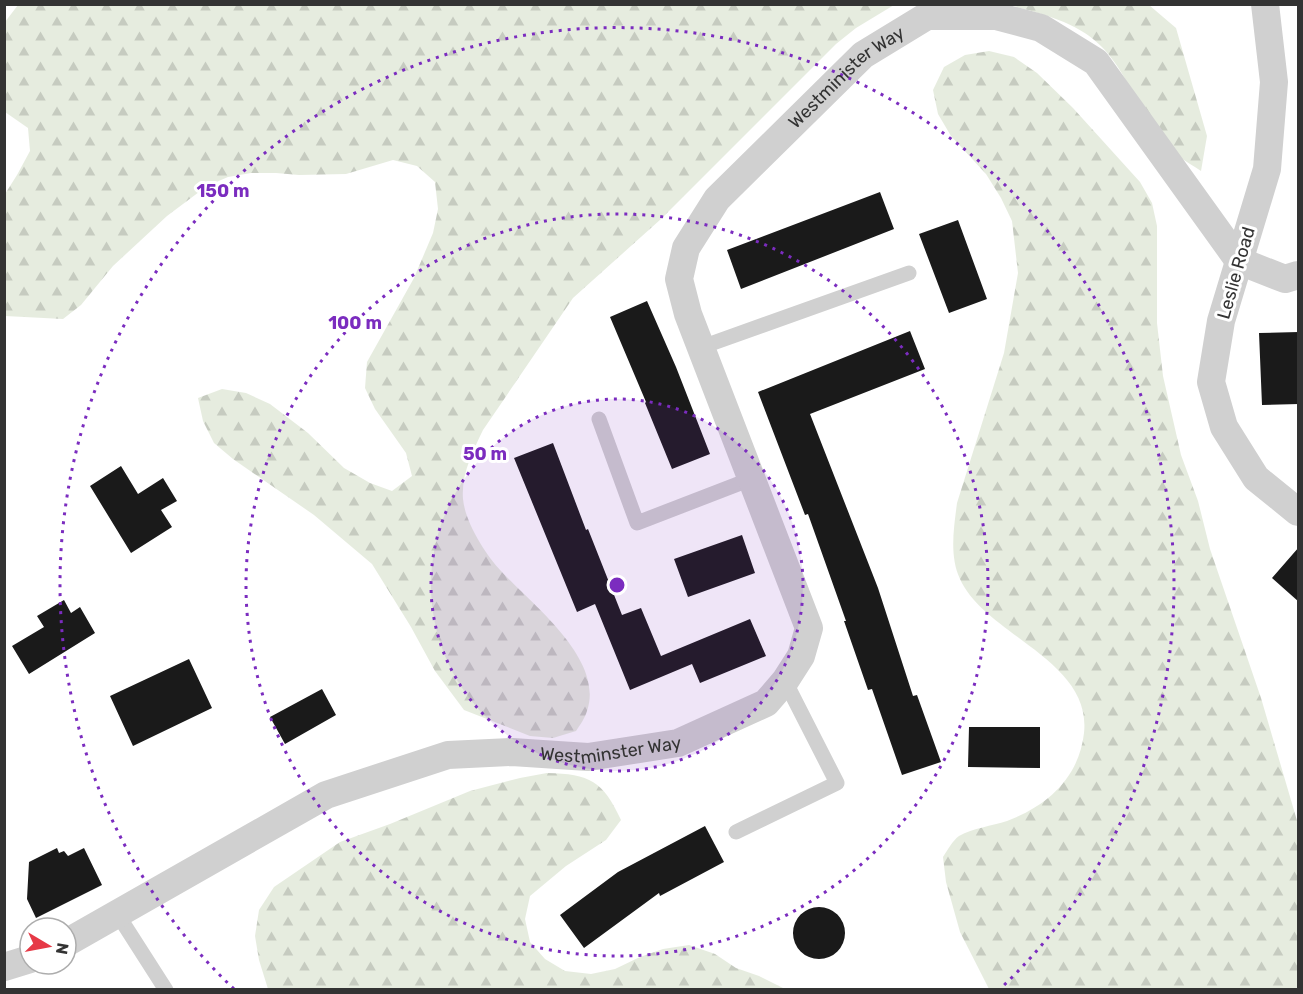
<svg xmlns="http://www.w3.org/2000/svg" width="1303" height="994" font-family="Rubik,sans-serif">
	<defs>
		<pattern id="forest-firs" width="22" height="20" patternUnits="userSpaceOnUse" patternTransform="scale(1.5)"><rect width="22" height="20" fill="#e6ecdf"/><path d="M5 1l3.5 6h-7zM16 11l3.5 6h-7z" fill="#c6cbc0"/></pattern>
	</defs>
	<rect width="100%" height="100%" fill="#fff"/>
	<path fill="url(#forest-firs)" d="M18 5H894L856 28 836 44 661 219 573 298 483 430C473 451 461 474 463 499 465 522 485 554 501 571 531 604 605 659 587 711 585 718 580 725 576 731L553 738 530 736 464 710 435 671 411 627 372 564 314 515 233 459 214 443 203 421 198 398 222 389 246 393 270 404 308 433 344 468 370 483 392 491 412 476 406 453 375 409 365 388 367 362 414 278 433 233 438 209 435 182 417 166 393 160 346 174 299 175 276 173H251L228 177 207 186 167 216 113 266 81 305 63 319 5 316V194L17 175 30 151 28 128 5 112V22Z
		M1010 5H1149L1176 28 1207 136 1201 171C1188 162 1167 151 1156 139 1147 129 1136 99 1129 86 1100 29 1068 21 1010 5Z
		M989 51 1014 57 1037 73 1073 108 1140 182 1152 203 1157 226V323L1163 376 1181 455 1198 501 1210 549 1261 698 1298 824V989H989L960 932 946 882 943 857C947 851 953 840 959 836 973 828 992 826 1007 821 1047 806 1079 778 1084 733 1092 660 985 635 960 579 949 556 954 527 957 503L1004 353 1018 273 1012 221 1001 198 986 174 951 136 938 114 933 90 944 67 965 55Z
		M547 773C590 774 603 781 621 820L606 840 566 866 530 896 525 919 530 942 545 959 565 971 591 974 615 969 640 957 663 949 689 945 715 954 736 968 759 976 785 989H268L259 960 255 936 259 910 274 887 340 842 390 824 470 791 520 778Z"/>
	<path fill="#1a1a1a" d="M880 192 894 229 741 289 727 250Z
		M958 220 987 299 949 313 919 234Z
		M647 301 676 367 710 454 672 469 645 403 646 402 610 317Z
		M910 331 925 369 810 414 878 588 913 696 917 695 941 762 902 775 872 689 868 690 844 621H846L808 514 805 515 758 392Z
		M1299 332V404L1262 405 1259 333Z
		M553 443 586 530 588 529 622 615 641 608 661 656 750 619 766 656 700 683 692 664 630 690 595 604 577 612 514 458Z
		M121 466 138 494 163 478 177 501 161 510 172 527 131 553 90 486Z
		M742 535 755 573 688 597 674 559Z
		M1299 547V602L1272 578Z
		M64 600 71 613 80 607 95 633 29 674 12 646 44 627 37 616Z
		M189 659 212 708 133 746 110 696Z
		M322 689 336 715 285 744 270 717Z
		M969 727H1040V768L968 767Z
		M705 826 724 862 660 896 659 893 584 948 560 915 618 872Z
		M57 848 59 853 64 851 68 856 84 848 102 885 36 918 27 899 29 862Z
		M793 933a26 26 0 1 1 52 0a26 26 0 1 1-52 0Z"/>
	<g fill="none" stroke-linecap="round" stroke-linejoin="round">
		<path stroke="#d0d0d0" stroke-width="15" d="M699 348 909 273
			M599 419 637 523 751 479
			M736 832 837 783 785 681
			M118 915 166 990"/>
		<g stroke="#d0d0d0" stroke-width="28">
			<path d="M1265 4 1274 82 1267 169 1221 321 1211 382 1224 427 1256 478 1298 512"/>
			<path id="s1" d="M66 943 326 795 448 755 512 752 588 757 678 743 766 703 785 681 801 656 809 628 688 314 679 279 686 248 717 199 863 55 927 16H996L1041 28 1096 62 1239 261 1285 279 1298 275"/>
			<path d="M4 967 30 959"/>
		</g>
	</g>
	<circle cx="617" cy="585" r="186" fill="#7b2cbf" fill-opacity=".12"/>
	<g fill="none" stroke="#7b2cbf" stroke-width="3" stroke-dasharray="3 6">
		<circle cx="617" cy="585" r="186"/>
		<circle cx="617" cy="585" r="371"/>
		<path d="M234 989A557 557 0 1 1 1000 989"/>
	</g>
	<g text-anchor="middle" stroke-width="6" stroke-linejoin="round" paint-order="stroke">
		<g font-size="18" fill="#333" stroke="#fff">
			<text dy="6" stroke="none"><textPath href="#s1" startOffset="1484">Westminister Way</textPath></text>
			<text transform="translate(1236 273) rotate(-74)" y="6">Leslie Road</text>
			<text dy="6" stroke="none"><textPath href="#s1" startOffset="591">Westminster Way</textPath></text>
		</g>
	</g>
	<circle cx="617" cy="585" r="9" fill="#7b2cbf" stroke="#fff" stroke-width="3"/>
	<g font-size="18" text-anchor="middle" font-weight="bold" fill="#7b2cbf" stroke="#fff" stroke-width="6" stroke-linejoin="round" paint-order="stroke">
		<text x="223" y="197">150 m</text>
		<text x="355" y="329">100 m</text>
		<text x="485" y="460">50 m</text>
	</g>
	<rect width="1303" height="994" fill="none" stroke="#333333" stroke-width="12"/>
	<g transform="translate(48 946) rotate(100)"><circle r="28" fill="#ffffff" stroke="#adadad" stroke-width="1.5"/>
	<path d="M0-4.5L10 22L0 15L-10 22Z" fill="#e63946"/>
	<text y="-9" font-size="16" font-weight="bold" text-anchor="middle" fill="#333333">N</text>
	</g>
</svg>
